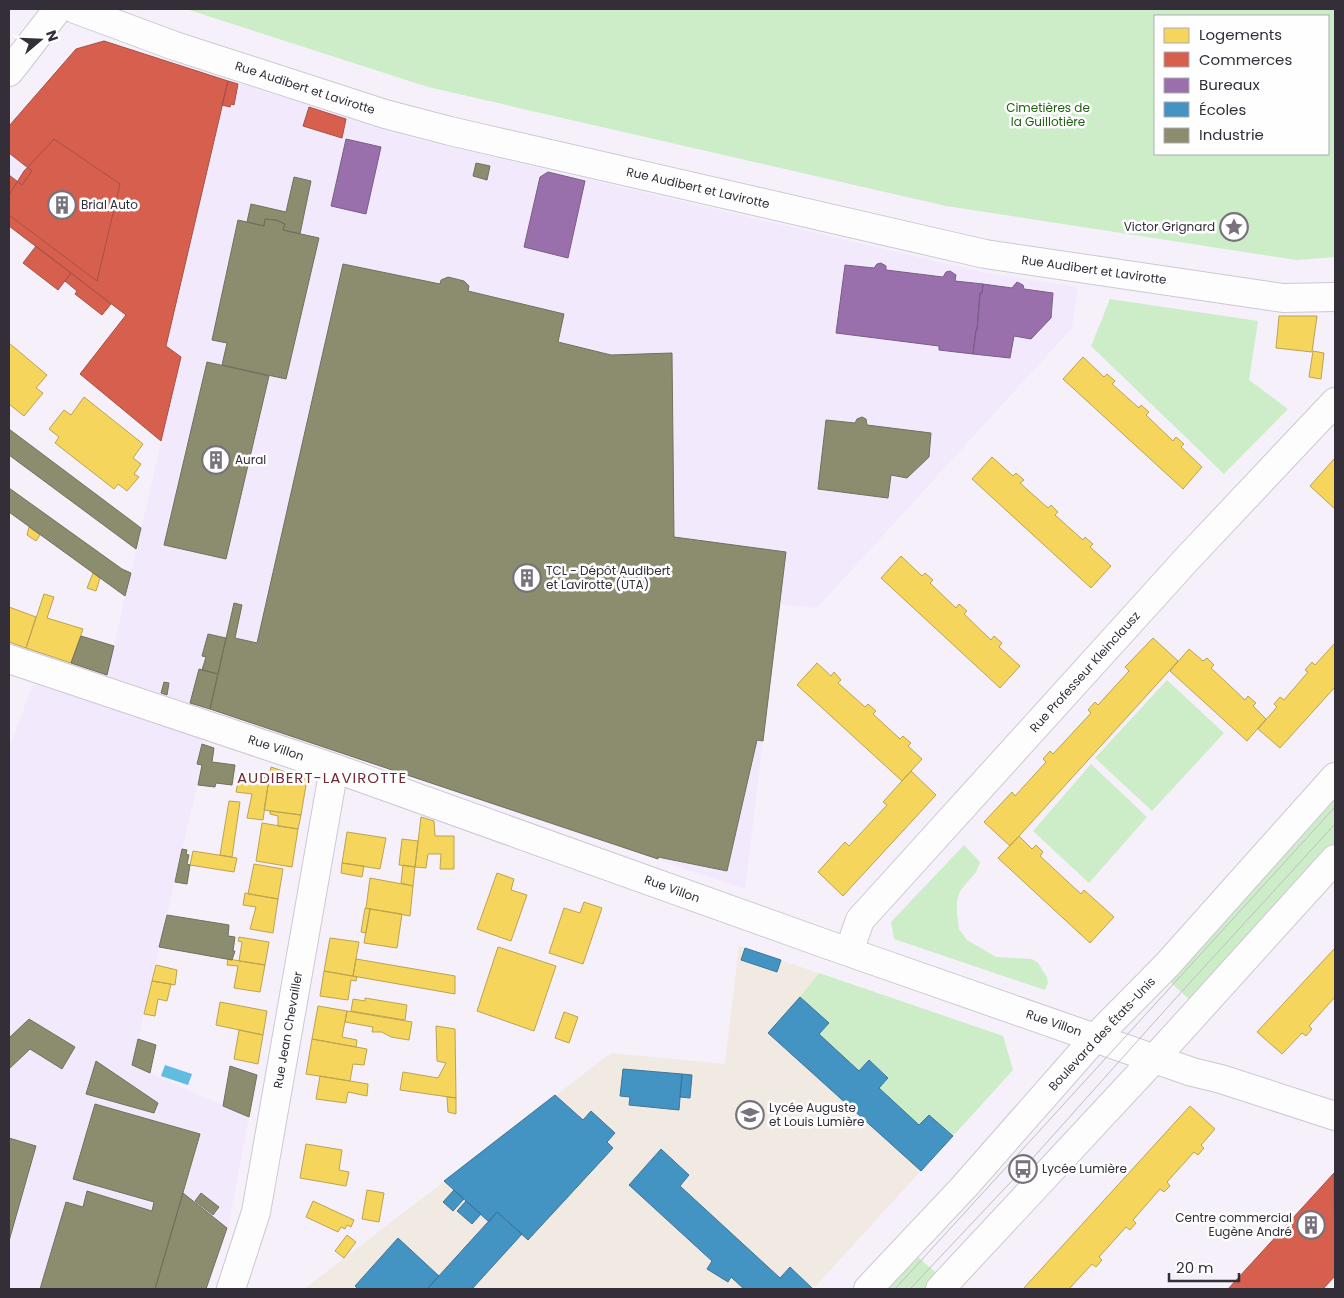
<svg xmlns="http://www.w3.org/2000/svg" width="1344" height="1298" font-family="Poppins,sans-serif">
	<rect width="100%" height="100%" fill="#f5f0f9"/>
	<path fill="#f3e9fc" d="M103 40 413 138 986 273 1078 287 1072 328 817 608 780 604 745 889 210 710 197 764 202 765 132 1065 249 1117 228 1228 207 1289H9V750L32 686 107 675 181 357 9 226V126L77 48Z"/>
	<path fill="#f1eae2" d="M739 946 1003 1036 1013 1070 813 1289H304L611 1053 725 1064Z"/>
	<path fill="#cdedc9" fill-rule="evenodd" d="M186 9H1335V257L1296 260 946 206 428 87ZM1328 16V154H1155V16Z
		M1110 299 1258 321 1249 380 1288 409 1224 474 1091 346Z
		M1167 680 1224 733 1152 811 1095 758Z
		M1091 764 1147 817 1089 883 1033 831Z
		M1335 787V846L1193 1003 1164 976Z
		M964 845 980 862 976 872 960 891 957 901V913L959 929 967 940 996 957 1032 959 1038 963 1047 977 1048 983 1045 990 894 939 891 922Z
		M819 973 1003 1036 1013 1070 953 1136 929 1115 919 1125 879 1088 888 1077 869 1060 859 1071 819 1034 828 1023 800 997Z
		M911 1251 941 1277 930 1289H876Z"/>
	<path fill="#62bce2" d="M165 1065 192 1074 188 1085 161 1076Z"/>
	<path fill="#f6d55c" stroke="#bca351" d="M1279 316H1317L1312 352 1276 348Z
		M9 343 47 375 36 388 43 393 24 416 9 404Z
		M1313 351 1324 353 1321 379 1309 377Z
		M1083 357 1104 377 1107 374 1115 381 1112 384 1139 408 1141 405 1149 412 1146 415 1173 441 1176 437 1184 444 1181 447 1202 467 1183 489 1063 379Z
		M84 397 143 444 133 458 141 464 134 474 139 477 127 491 118 484 114 489 55 443 59 437 49 429 64 410 71 415Z
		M992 457 1013 476 1016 473 1024 480 1020 483 1048 508 1051 505 1058 512 1055 515 1083 540 1085 537 1093 544 1090 547 1111 566 1091 588 972 479Z
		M1334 459 1335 461V509L1310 486Z
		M29 527 40 535 36 541 27 535Z
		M901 556 922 576 925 573 933 580 930 583 956 608 959 604 967 611 964 614 991 640 994 636 1002 643 999 647 1020 666 1000 688 881 578Z
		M93 573 100 578 96 591 87 588Z
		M44 594 54 597 47 618 83 629 71 663 26 648Z
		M9 607 36 617 26 648 9 642Z
		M1153 638 1178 661 1010 846 984 822 1012 792 1015 796 1046 762 1043 759 1050 751 1053 754 1091 713 1088 710 1095 702 1098 705 1129 671 1125 667Z
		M1335 643V687L1280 748 1258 729 1277 707 1274 704 1280 697 1284 700 1308 672 1305 670 1312 662 1315 665Z
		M1189 649 1203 661 1207 658 1214 665 1211 668 1245 700 1248 696 1256 703 1253 706 1266 719 1247 741 1170 671Z
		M817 663 831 676 834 672 841 680 838 683 865 707 868 704 876 711 873 714 900 739 903 736 911 743 908 746 922 759 902 781 797 685Z
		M271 767 307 779 301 815 264 810Z
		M911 771 936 795 843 896 818 872 845 842 849 846 887 805 883 802Z
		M240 774 269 778 263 820 247 818 252 794 236 792Z
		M229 801 240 802 232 857 220 855Z
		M270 811 301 815 298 829 278 826V816L270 814Z
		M421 817 434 821 435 836H454V869H440L441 854H428L426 868 415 867Z
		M262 823 298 829 292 867 256 861Z
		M347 832 386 838 380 869 342 863Z
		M1019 836 1032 849 1036 845 1043 852 1040 856 1081 894 1084 890 1114 917 1090 943 998 858Z
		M402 839 418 841 415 867 399 865Z
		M193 851 237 858 234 872 190 865Z
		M342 863 364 866 362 877 341 873Z
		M254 864 283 869 278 899 248 894Z
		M403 865 415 867 413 886 401 883Z
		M497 873 514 879 511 890 527 895 511 941 477 929Z
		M370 878 413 886 410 916 366 908Z
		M245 893 278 899 273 933 250 929 256 907 243 905Z
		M584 902 602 908 583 964 549 953 564 908 580 913Z
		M365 908 370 909 366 933 361 932Z
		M370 909 402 914 397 948 364 943Z
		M239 937 269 942 265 965 239 961 242 942 238 941Z
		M330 938 359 942 353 976 324 971Z
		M498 947 556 966 534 1031 477 1011Z
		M1335 948V997L1309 1026 1312 1029 1306 1036 1302 1033 1282 1054 1257 1032Z
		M228 959 265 965 260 992 234 988 238 966 227 965Z
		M356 959 455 976V994L353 976Z
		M156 965 177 970 175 985 152 981Z
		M324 971 357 977 356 981 351 980 348 1000 320 996Z
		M152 981 171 984 167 1001 158 999 155 1016 144 1014Z
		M365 998 407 1005 405 1020 351 1011 353 999 365 1001Z
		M220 1002 267 1011 263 1035 216 1025Z
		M318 1006 347 1011 342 1037 357 1040 356 1047 312 1039Z
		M347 1011 412 1022 409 1040 391 1037 382 1032H372L373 1027 345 1022Z
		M564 1012 578 1017 569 1043 555 1038Z
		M436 1026 455 1029 456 1098 400 1090 403 1072 438 1078 446 1063 437 1061Z
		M239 1030 263 1035 258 1064 234 1059Z
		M312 1039 367 1049 364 1065 353 1064 350 1081 306 1074Z
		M320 1076 368 1084 367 1096 348 1092 346 1103 316 1099Z
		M447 1097 456 1098V1114L448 1112Z
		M1190 1106 1215 1129 1201 1145 1204 1148 1198 1155 1194 1152 1167 1182 1170 1186 1164 1192 1160 1189 1133 1220 1136 1223 1130 1230 1126 1227 1099 1257 1102 1260 1096 1267 1092 1264 1069 1289H1023Z
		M306 1144 342 1150 339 1170 349 1172 346 1186 300 1178Z
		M367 1190 384 1193 379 1222 362 1219Z
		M313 1201 354 1220 351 1227 347 1225 345 1229 341 1227 338 1232 306 1217Z
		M347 1235 356 1242 344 1258 335 1251Z"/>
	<path fill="#d6604d" stroke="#a55147" d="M104 41 228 81 166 346 181 357 161 441 80 374 126 315 9 226V175L22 185 32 171 9 153V126L76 49Z
		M228 81 238 84 234 105 231 104 230 107 222 105Z
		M309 107 346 119 342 138 303 126Z
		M54 139 120 184 97 281 9 215V195L24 171Z
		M36 246 71 273 58 290 23 263Z
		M71 273 111 304 102 315 75 294 77 291 65 281Z
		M1334 1173 1335 1276 1323 1289H1228Z"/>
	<path fill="#9970ab" stroke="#7a5c88" d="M346 139 381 147 366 214 331 206Z
		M548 172 585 181 568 258 524 247 540 177Z
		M881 263 886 266V270L943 277 946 272 950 271 956 275 955 281 983 284 982 293H980L977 330H976L973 354 939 350V346L836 333 845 265 874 268 877 264Z
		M1017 282 1023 285 1024 289 1053 293 1051 318 1031 339 1014 336 1010 358 973 354 976 330H977L980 293H982L983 284 1012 288Z"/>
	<path fill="#4393c3" stroke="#3e7599" d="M745 948 781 960 777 972 741 960Z
		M800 997 829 1023 819 1034 859 1071 869 1060 888 1078 879 1088 919 1125 929 1115 953 1136 921 1171 768 1033Z
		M623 1069 682 1074 679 1110 629 1105 630 1097 620 1096Z
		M682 1074 692 1075 690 1098 680 1097Z
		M555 1095 583 1120 591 1111 615 1133 607 1142 613 1148 528 1240 497 1212 489 1222 444 1181Z
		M661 1149 689 1175 680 1186 780 1278 790 1267 813 1289H744L731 1277 728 1282 707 1269 712 1261 629 1185Z
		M454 1190 464 1199 453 1211 443 1202Z
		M466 1201 481 1214 472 1224 457 1211Z
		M497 1212 522 1234 472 1289H427Z
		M398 1238 439 1276 427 1289H358L355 1286Z"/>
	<path fill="#8c8c6e" stroke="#71705e" d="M476 163 490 166 487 180 473 176Z
		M294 177 311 181 300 234 283 230 285 224 276 220 265 219 264 226 247 222 251 204 286 212Z
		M265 219 276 220 285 224 283 230 319 238 286 379 222 365 227 343 212 340 238 220 264 226Z
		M343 264 440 284 441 280 448 277 464 281 469 286 468 291 564 314 558 342 611 355 672 353 674 537 786 552 763 741 757 740 727 871 658 857V859L210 709 234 603 242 605 235 638 257 643Z
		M207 362 269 376 226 559 164 545Z
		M862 417 866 419 867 425 931 433 929 457 907 478 891 475 888 498 818 489 826 420 855 423 857 419Z
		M9 429 141 528 136 549 9 455Z
		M9 488 122 569 131 573 125 596 9 512Z
		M208 634 226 638 218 674 202 670 206 657 202 656Z
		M81 636 114 646 107 675 71 663Z
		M199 669 218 674 210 709 190 703Z
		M164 682 169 683 167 695 161 693Z
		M202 744 214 748 212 762 235 765 232 785 216 783 215 787 198 785 202 765 197 764Z
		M182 849 187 850 186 854 189 855 187 864 190 865 187 884 175 882Z
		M167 915 229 925 228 936 235 937 233 951H235L232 960 159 947Z
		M29 1019 75 1047 62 1069 30 1049 9 1069V1038Z
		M138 1039 156 1045 150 1073 132 1065Z
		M96 1061 158 1103 154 1113 86 1094Z
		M230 1066 257 1075 249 1117 223 1106Z
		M95 1104 200 1134 155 1289H40L66 1202 83 1207 87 1191 152 1211 154 1202 73 1179Z
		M9 1138 36 1146 9 1241Z
		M183 1193 227 1228 206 1289H155Z
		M201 1193 219 1207 213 1215 195 1201Z"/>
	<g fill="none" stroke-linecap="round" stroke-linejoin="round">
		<defs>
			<path id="minor" d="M75 9 175 46 385 114 450 131 985 254 1283 298 1335 297
				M9 72 58 9
				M9 659 334 768 823 943 1192 1072 1221 1079 1335 1116
				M849 951 860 920 1187 559 1335 402
				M231 1289 256 1212 334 768"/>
			<path id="major" d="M868 1289 964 1187 1095 1038 1167 965 1335 777
				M940 1289 1155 1058 1335 859"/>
		</defs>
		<use href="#minor" stroke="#cdc8d1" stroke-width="30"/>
		<use href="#major" stroke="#cdc8d1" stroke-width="30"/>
		<use href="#minor" stroke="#fefdfe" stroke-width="28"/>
		<use href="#major" stroke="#fefdfe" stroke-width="28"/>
		<path stroke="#bfbec1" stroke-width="1" d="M895 1289 1335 807
			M910 1289 1023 1169 1175 999 1335 824"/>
	</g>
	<defs>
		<symbol id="building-ring" viewBox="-11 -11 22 22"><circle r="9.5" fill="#fefefe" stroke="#77727c" stroke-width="1.5"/><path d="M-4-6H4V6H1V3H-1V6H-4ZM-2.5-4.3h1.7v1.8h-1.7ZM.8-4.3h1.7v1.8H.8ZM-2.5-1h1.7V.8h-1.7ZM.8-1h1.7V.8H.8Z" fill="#77727c"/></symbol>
		<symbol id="sight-ring" viewBox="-11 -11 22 22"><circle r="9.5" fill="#fefefe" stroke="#77727c" stroke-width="1.5"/><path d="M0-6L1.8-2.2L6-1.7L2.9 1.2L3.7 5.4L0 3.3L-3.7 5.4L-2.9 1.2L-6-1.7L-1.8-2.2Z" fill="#77727c"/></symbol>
		<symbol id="school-ring" viewBox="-11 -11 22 22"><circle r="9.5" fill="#fefefe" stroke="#77727c" stroke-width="1.5"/><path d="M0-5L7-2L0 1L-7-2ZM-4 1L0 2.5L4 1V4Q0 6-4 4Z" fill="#77727c"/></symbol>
		<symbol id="bus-ring" viewBox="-11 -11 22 22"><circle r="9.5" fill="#fefefe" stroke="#77727c" stroke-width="1.5"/><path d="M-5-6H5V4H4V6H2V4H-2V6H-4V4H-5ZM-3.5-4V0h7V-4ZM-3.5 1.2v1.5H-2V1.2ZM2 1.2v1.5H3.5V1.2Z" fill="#77727c"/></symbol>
	</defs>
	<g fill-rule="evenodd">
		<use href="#building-ring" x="46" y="189" width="32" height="32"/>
		<use href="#sight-ring" x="1218" y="211" width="32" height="32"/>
		<use href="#building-ring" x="200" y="444" width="32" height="32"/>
		<use href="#building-ring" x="511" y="562" width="32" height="32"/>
		<use href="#school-ring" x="734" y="1099" width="32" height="32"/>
		<use href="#bus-ring" x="1007" y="1153" width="32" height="32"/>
		<use href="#building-ring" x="1295" y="1209" width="32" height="32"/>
	</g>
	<g text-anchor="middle" stroke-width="5" stroke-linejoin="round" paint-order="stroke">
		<g font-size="12" fill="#332e38" stroke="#fefefe">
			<text transform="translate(305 88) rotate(18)" y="4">Rue Audibert et Lavirotte</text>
			<text transform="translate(698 188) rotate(13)" y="4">Rue Audibert et Lavirotte</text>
			<text transform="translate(1094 270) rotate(8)" y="4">Rue Audibert et Lavirotte</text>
			<text transform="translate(1085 672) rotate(-48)" y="4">Rue Professeur Kleinclausz</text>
			<text transform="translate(276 748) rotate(18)" y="4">Rue Villon</text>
			<text transform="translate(672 889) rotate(20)" y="4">Rue Villon</text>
			<text transform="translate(1054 1023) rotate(19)" y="4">Rue Villon</text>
			<text transform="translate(288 1030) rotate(-80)" y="4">Rue Jean Chevailler</text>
			<text transform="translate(1102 1034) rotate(-47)" y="4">Boulevard des États-Unis</text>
		</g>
		<g font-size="12" fill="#1f5f11" stroke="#fefefe">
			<text x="1048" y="112">Cimetières de<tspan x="1048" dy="14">la Guillotière</tspan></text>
		</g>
		<g font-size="12" fill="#332e38" stroke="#fefefe" text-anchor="start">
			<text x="81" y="209">Brial Auto</text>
			<text x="1215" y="231" text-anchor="end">Victor Grignard</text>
			<text x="235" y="464">Aural</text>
			<text x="546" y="575">TCL - Dépôt Audibert<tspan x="546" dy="14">et Lavirotte (UTA)</tspan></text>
			<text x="769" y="1112">Lycée Auguste<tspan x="769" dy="14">et Louis Lumière</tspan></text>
			<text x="1042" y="1173">Lycée Lumière</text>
			<text x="1292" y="1222" text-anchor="end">Centre commercial<tspan x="1292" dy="14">Eugène André</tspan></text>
		</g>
		<g font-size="15" letter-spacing="1" fill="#712b38" stroke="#fefefe">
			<text x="322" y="783">AUDIBERT-LAVIROTTE</text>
		</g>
	</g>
	<rect width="1344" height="1298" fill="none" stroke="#332e38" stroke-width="20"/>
	<rect x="1154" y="15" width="175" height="140" fill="#fefefe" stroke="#adabaf"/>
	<rect x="1164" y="28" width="25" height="15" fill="#f6d55c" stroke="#adabaf"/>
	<text x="1199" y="40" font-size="15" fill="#332e38">Logements</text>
	<rect x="1164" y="52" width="25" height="15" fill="#d6604d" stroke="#adabaf"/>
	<text x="1199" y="65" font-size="15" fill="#332e38">Commerces</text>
	<rect x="1164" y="78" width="25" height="15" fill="#9970ab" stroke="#adabaf"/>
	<text x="1199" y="90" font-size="15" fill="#332e38">Bureaux</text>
	<rect x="1164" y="102" width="25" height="15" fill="#4393c3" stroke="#adabaf"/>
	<text x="1199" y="115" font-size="15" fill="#332e38">Écoles</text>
	<rect x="1164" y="128" width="25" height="15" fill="#8c8c6e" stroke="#adabaf"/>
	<text x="1199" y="140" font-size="15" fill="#332e38">Industrie</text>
	<g transform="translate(40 40) rotate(71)" stroke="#fefefe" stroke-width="4" paint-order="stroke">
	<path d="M0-4L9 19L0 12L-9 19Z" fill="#332e38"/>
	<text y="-8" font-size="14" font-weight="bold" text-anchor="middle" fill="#332e38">N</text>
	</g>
	<path d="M1169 1273v8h70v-8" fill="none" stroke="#332e38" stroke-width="2.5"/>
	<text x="1176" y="1273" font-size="15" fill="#332e38" stroke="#fefefe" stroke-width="4" paint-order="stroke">20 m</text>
</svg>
